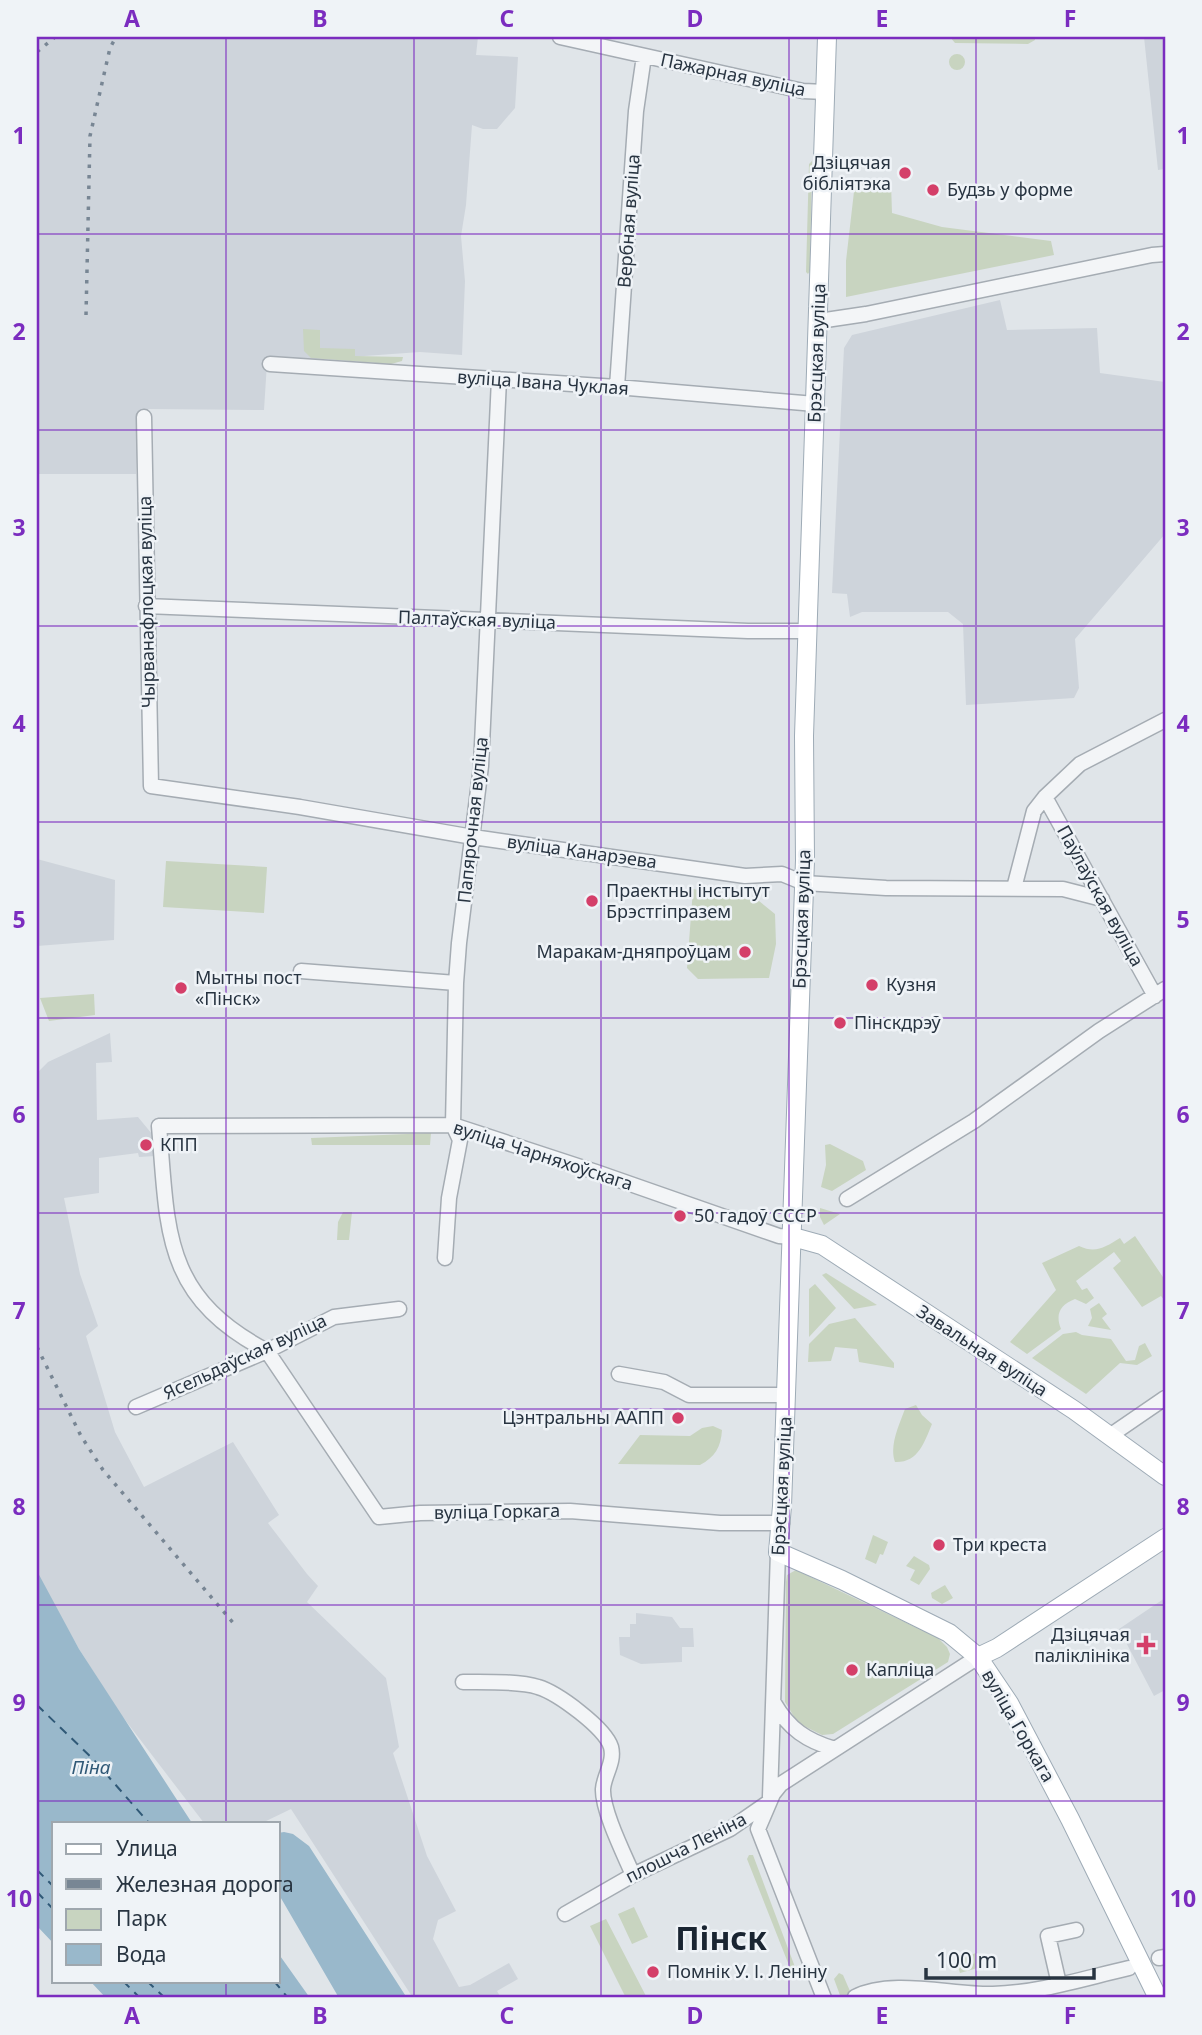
<svg xmlns="http://www.w3.org/2000/svg" width="1202" height="2035" font-family="'Noto Sans',sans-serif">
	<rect width="100%" height="100%" fill="#e0e5e9"/>
	<path fill="#ced4db" d="M37 37H478L476 55 518 57 515 108 497 129H483L472 125 466 205 461 236 465 281 462 355 420 352 267 363 264 410 149 409 139 414 136 474H37Z
		M1144 37H1165V169L1158 170Z
		M1000 300 1007 330 1097 328 1100 373 1165 382V534L1075 639 1079 688 1074 698 966 705 963 624 948 612H862L850 617 847 594 832 593 844 348 852 335Z
		M37 859 115 880 114 940 37 946Z
		M110 1033 112 1062 96 1063 97 1120 138 1117 152 1134 155 1156 139 1157 138 1153 99 1158V1193L64 1198 80 1274 98 1326 86 1336 115 1432 144 1487 233 1442 279 1515 268 1523 307 1574 318 1586 307 1602 386 1678 399 1747 393 1753 427 1856 456 1911 438 1920 433 1939 459 1987 470 1985 509 1963 518 1979 497 1991 501 1998H413L291 1809 262 1823H204L119 1712 79 1649 41 1581 37 1571V1073L48 1062Z
		M1165 1598V1690L1154 1696 1119 1629Z
		M636 1613 672 1617 680 1628H693L694 1647H682V1662L641 1664 620 1655 619 1637H630V1624H636Z"/>
	<path fill="#c8d4c0" d="M950 37H1035V40L1028 44 955 43Z
		M949 62a8 8 0 1 1 16 0a8 8 0 1 1-16 0Z
		M812 161 810 271 808 274 806 272 809 164Z
		M855 183H891L892 213 942 227 1051 241 1054 255 846 297V261Z
		M303 329 320 330V348L355 349V356L403 357 402 361 391 364 311 358 304 351Z
		M166 861 267 867 264 913 163 907Z
		M693 889 759 901 775 914 776 944 769 978 698 979 687 968Z
		M94 994 95 1015 49 1021 40 998Z
		M431 1133 430 1145H312L311 1138Z
		M830 1144 863 1161 866 1170 832 1191 821 1187 826 1165 825 1145Z
		M820 1208 840 1214 824 1225 820 1217Z
		M343 1212H352L349 1240H337L338 1222Z
		M1135 1236 1165 1280V1301L1161 1296 1142 1307 1113 1268 1121 1261 1114 1252 1076 1281 1082 1290 1087 1288 1094 1298 1086 1304 1075 1299C1060 1305 1055 1314 1061 1329L1027 1354 1010 1342 1056 1290 1042 1263 1079 1246C1096 1254 1105 1247 1120 1238L1124 1244Z
		M826 1273 877 1305 854 1309 822 1275Z
		M815 1284 836 1308 809 1337V1289Z
		M1099 1303 1107 1314 1102 1318 1111 1330 1088 1326 1092 1318 1090 1309Z
		M855 1318 894 1363V1368L859 1362 857 1349 835 1347 831 1361 808 1362 809 1344 829 1324Z
		M1076 1332 1082 1335 1111 1339 1126 1361 1135 1360 1139 1346 1145 1343 1152 1356 1137 1365 1120 1363 1086 1394 1032 1358 1063 1334Z
		M916 1405 922 1415 932 1424C924 1443 918 1463 895 1462 889 1446 899 1425 905 1409Z
		M713 1426 722 1430C721 1447 715 1457 700 1465L618 1464 640 1435 690 1436 702 1428Z
		M873 1535 888 1542 883 1555 880 1554 876 1564 865 1559Z
		M914 1556 929 1565 930 1569 919 1585 910 1580 915 1570 906 1566Z
		M796 1570 938 1638 947 1647 950 1654 948 1662 833 1734 822 1735 798 1723 785 1702 786 1582 787 1575Z
		M945 1585 953 1598 942 1604 932 1598 931 1593Z
		M749 1855H753L798 1975 792 1973 747 1859Z
		M634 1907 648 1937 632 1944 618 1914Z
		M606 1919 647 1998H626L590 1926Z
		M976 1953 981 1967 960 1973 956 1960Z
		M839 1973 843 1975 853 1998H841L834 1979Z"/>
	<path fill="#99b8cb" d="M37 1571 79 1649 192 1823H54V1944L37 1926Z
		M284 1832 293 1834 309 1846 407 1998H339L278 1893V1833Z
		M278 1953 310 1998H106L90 1981H278Z"/>
	<g fill="none" stroke-linecap="round" stroke-linejoin="round">
		<path stroke="#305977" stroke-width="2" stroke-dasharray="9 7" stroke-linecap="butt" d="M37 1705 93 1759 149 1823
			M37 1870 54 1887
			M37 1892 54 1910
			M123 1981 140 1998
			M147 1981 165 1998
			M274 1981 288 1998"/>
		<defs>
			<path id="minor" d="M560 37 803 91 825 92
				M819 321 866 314 1152 255 1165 254
				M270 364 617 387 815 404
				M617 387 636 111 644 56
				M144 417 151 786 300 807 473 837 745 876 782 874 804 883 886 888 1063 889 1102 899
				M146 606 748 631H808
				M1045 797 1155 996
				M1014 888 1034 811 1045 797 1080 764 1165 720
				M301 971 456 983
				M847 1199 974 1121 1099 1031 1165 989
				M445 1258 449 1198 460 1140 453 1125 456 983 459 943 481 766 499 379
				M619 1374 664 1382 689 1395H786
				M136 1407 267 1351 334 1317 399 1309
				M1111 1435 1165 1398
				M782 1523H720L570 1511 420 1513 379 1517 267 1351C162 1296 168 1230 159 1126L453 1125 596 1172 779 1236 793 1237
				M463 1682C484 1682 520 1681 538 1687 558 1693 605 1728 611 1747 615 1762 604 1775 603 1789 602 1810 624 1854 633 1875
				M774 1703C789 1729 807 1741 835 1749
				M770 1797 778 1552
				M565 1914 633 1875 730 1829 769 1802
				M1159 1958 1165 1957
				M1059 1984 1048 1936 1076 1930
				M855 1997C891 1978 952 1995 993 1994 1039 1993 1085 1978 1129 1968
				M824 1998 758 1829 773 1794 781 1784 978 1657"/>
			<path id="major" d="M827 37 804 736 805 860 782 1506 778 1552 842 1580 949 1633 978 1657 1009 1703 1070 1819 1158 1998
				M793 1237 822 1245 1074 1410 1165 1476
				M978 1657 997 1648 1165 1538"/>
		</defs>
		<use href="#minor" stroke="#a5acb3" stroke-width="17"/>
		<use href="#major" stroke="#9eabb6" stroke-width="20"/>
		<use href="#minor" stroke="#f3f5f7" stroke-width="14"/>
		<use href="#major" stroke="#fff" stroke-width="18"/>
		<path stroke="#788694" stroke-width="3.5" stroke-dasharray="3.5 7" stroke-linecap="butt" d="M37 52 55 37
			M86 315 90 136 110 48 116 37
			M37 1347 81 1436 103 1470 235 1625"/>
	</g>
	<path fill="none" stroke="#7b2cbf" stroke-width="2" stroke-opacity="0.55" d="M226 37V1823M414 37V1998M601 37V1998M789 37V1998M976 37V1998M37 234H1165M37 430H1165M37 626H1165M37 822H1165M37 1018H1165M37 1213H1165M37 1409H1165M37 1605H1165M37 1801H1165M226 1981V1998"/>
	<g fill="#d43f69" stroke="#eff3f7" stroke-width="2.5">
		<circle cx="905" cy="173" r="7"/>
		<circle cx="933" cy="190" r="7"/>
		<circle cx="592" cy="901" r="7"/>
		<circle cx="745" cy="952" r="7"/>
		<circle cx="872" cy="985" r="7"/>
		<circle cx="181" cy="988" r="7"/>
		<circle cx="840" cy="1023" r="7"/>
		<circle cx="146" cy="1145" r="7"/>
		<circle cx="680" cy="1216" r="7"/>
		<circle cx="678" cy="1418" r="7"/>
		<circle cx="939" cy="1545" r="7"/>
		<path d="M1142.5 1634.5h7v7h7v7h-7v7h-7v-7h-7v-7h7z"/>
		<circle cx="852" cy="1670" r="7"/>
		<circle cx="653" cy="1972" r="7"/>
	</g>
	<g text-anchor="middle" stroke-width="5" stroke-linejoin="round" paint-order="stroke">
		<g font-size="18" fill="#283441" stroke="#eff3f7">
			<text transform="translate(733 75) rotate(12)" y="6">Пажарная вуліца</text>
			<text transform="translate(629 221) rotate(-86)" y="6">Вербная вуліца</text>
			<text transform="translate(817 353) rotate(-88)" y="6">Брэсцкая вуліца</text>
			<text transform="translate(543 383) rotate(4)" y="6">вуліца Івана Чуклая</text>
			<text transform="translate(147 602) rotate(-91)" y="6">Чырванафлоцкая вуліца</text>
			<text transform="translate(477 620) rotate(2)" y="6">Палтаўская вуліца</text>
			<text transform="translate(473 820) rotate(-84)" y="6">Папярочная вуліца</text>
			<text transform="translate(582 852) rotate(8)" y="6">вуліца Канарэева</text>
			<text transform="translate(1100 896) rotate(61)" y="6">Паўлаўская вуліца</text>
			<text transform="translate(802 919) rotate(-88)" y="6">Брэсцкая вуліца</text>
			<text transform="translate(543 1156) rotate(18)" y="6">вуліца Чарняхоўскага</text>
			<text transform="translate(982 1351) rotate(33)" y="6">Завальная вуліца</text>
			<text transform="translate(245 1357) rotate(-25)" y="6">Ясельдаўская вуліца</text>
			<text transform="translate(782 1486) rotate(-87)" y="6">Брэсцкая вуліца</text>
			<text transform="translate(497 1512) rotate(-1)" y="6">вуліца Горкага</text>
			<text transform="translate(1018 1726) rotate(60)" y="6">вуліца Горкага</text>
			<text transform="translate(686 1848) rotate(-27)" y="6">плошча Леніна</text>
		</g>
		<g font-size="18" fill="#283441" stroke="#eff3f7" text-anchor="start">
			<text x="891" y="169" text-anchor="end">Дзіцячая<tspan x="891" dy="21">бібліятэка</tspan></text>
			<text x="947" y="196">Будзь у форме</text>
			<text x="606" y="897">Праектны інстытут<tspan x="606" dy="21">Брэстгіпразем</tspan></text>
			<text x="731" y="958" text-anchor="end">Маракам-дняпроўцам</text>
			<text x="195" y="984">Мытны пост<tspan x="195" dy="21">«Пінск»</tspan></text>
			<text x="886" y="991">Кузня</text>
			<text x="854" y="1029">Пінскдрэў</text>
			<text x="160" y="1151">КПП</text>
			<text x="694" y="1222">50 гадоў СССР</text>
			<text x="664" y="1424" text-anchor="end">Цэнтральны ААПП</text>
			<text x="953" y="1551">Три креста</text>
			<text x="1130" y="1641" text-anchor="end">Дзіцячая<tspan x="1130" dy="21">паліклініка</tspan></text>
			<text x="866" y="1676">Капліца</text>
			<text x="667" y="1978">Помнік У. І. Леніну</text>
		</g>
		<g font-size="19" font-style="italic" fill="#305977" stroke="#eff3f7">
			<text x="91" y="1774">Піна</text>
		</g>
		<g font-size="32" font-weight="bold" fill="#1a2532" stroke="#eff3f7">
			<text x="721" y="1950">Пінск</text>
		</g>
	</g>
	<rect width="1202" height="2035" fill="none" stroke="#eff3f7" stroke-width="77"/>
	<rect x="52" y="1822" width="228" height="161" fill="#eff3f7" stroke="#9fa7ae" stroke-width="2"/>
	<rect x="66" y="1844" width="35" height="10" fill="#ffffff" stroke="#9fa7ae" stroke-width="2"/>
	<text x="116" y="1856" font-size="21" fill="#283441">Улица</text>
	<rect x="66" y="1879" width="35" height="10" fill="#788694" stroke="#9fa7ae" stroke-width="2"/>
	<text x="116" y="1892" font-size="21" fill="#283441">Железная дорога</text>
	<rect x="66" y="1909" width="35" height="21" fill="#c8d4c0" stroke="#9fa7ae" stroke-width="2"/>
	<text x="116" y="1926" font-size="21" fill="#283441">Парк</text>
	<rect x="66" y="1944" width="35" height="21" fill="#99b8cb" stroke="#9fa7ae" stroke-width="2"/>
	<text x="116" y="1962" font-size="21" fill="#283441">Вода</text>
	<path d="M926 1968v10h168v-10" fill="none" stroke="#283441" stroke-width="3.5"/>
	<text x="936" y="1968" font-size="21" fill="#283441" stroke="#eff3f7" stroke-width="5" paint-order="stroke">100 m</text>
	<rect x="38" y="38" width="1126" height="1958" fill="none" stroke="#7b2cbf" stroke-width="2.5"/>
	<g font-size="23" text-anchor="middle" font-weight="bold" fill="#7b2cbf">
		<text x="132" y="27">A</text>
		<text x="320" y="27">B</text>
		<text x="507" y="27">C</text>
		<text x="695" y="27">D</text>
		<text x="882" y="27">E</text>
		<text x="1070" y="27">F</text>
		<text x="19" y="144">1</text>
		<text x="1183" y="144">1</text>
		<text x="19" y="340">2</text>
		<text x="1183" y="340">2</text>
		<text x="19" y="536">3</text>
		<text x="1183" y="536">3</text>
		<text x="19" y="732">4</text>
		<text x="1183" y="732">4</text>
		<text x="19" y="928">5</text>
		<text x="1183" y="928">5</text>
		<text x="19" y="1123">6</text>
		<text x="1183" y="1123">6</text>
		<text x="19" y="1319">7</text>
		<text x="1183" y="1319">7</text>
		<text x="19" y="1515">8</text>
		<text x="1183" y="1515">8</text>
		<text x="19" y="1711">9</text>
		<text x="1183" y="1711">9</text>
		<text x="19" y="1907">10</text>
		<text x="1183" y="1907">10</text>
		<text x="132" y="2024">A</text>
		<text x="320" y="2024">B</text>
		<text x="507" y="2024">C</text>
		<text x="695" y="2024">D</text>
		<text x="882" y="2024">E</text>
		<text x="1070" y="2024">F</text>
	</g>
</svg>
